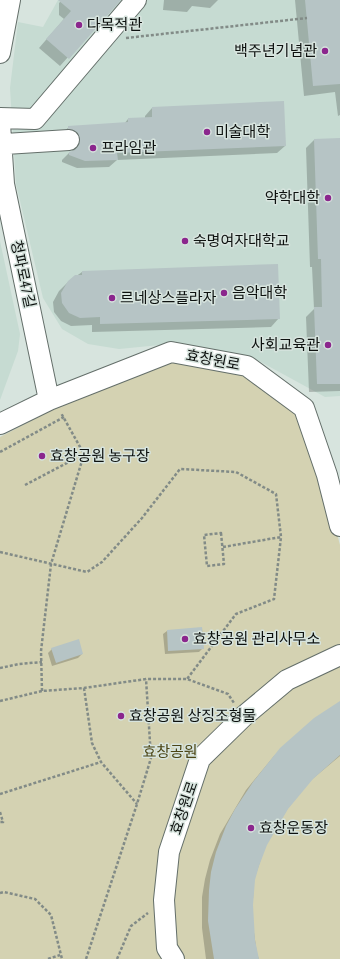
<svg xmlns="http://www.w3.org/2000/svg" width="340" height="959" font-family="'PT Sans Narrow','Noto Sans KR',sans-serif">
	<rect width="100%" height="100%" fill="#d7e4de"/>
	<path fill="#c6dbd2" d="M58 0H340V396L325 397 250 356 170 344 119 349 88 344 62 329 43 298 16 184 10 88 18 22 43 27Z
		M0 241 20 334 18 351 0 400Z"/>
	<path fill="#d4d2b2" d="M172 359 245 373 298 412 322 477 340 545V959H0V437L58 407Z"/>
	<path fill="#0003" d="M62 0H119L60 66 39 48 64 19 59 15V3Z
		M164 0H218L210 8 192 6 187 12 163 10Z
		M295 0H340V115L338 116 335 92 304 96Z
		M152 108 285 146 277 153 117 160 109 167 77 168 62 162V160L70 152H72L73 148 61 134 69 127 124 124 128 119 145 118V116Z
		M340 139V391L309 392 306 317 314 309 312 267H310L306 148 314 140Z
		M82 272 279 318 271 327 92 332V325L71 326 61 321 54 312 53 302 59 291 68 282Z
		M202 628 203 648 199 652 165 654 163 634 167 631Z
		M52 649 82 654 78 658 52 666 48 653Z
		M340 702V756L310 781 288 808 266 844 254 880 252 918 257 954 259 959H206L202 928V897L205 879 210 860 220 834 246 790 274 756Z"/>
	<path fill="#b6c4c5" d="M58 0H121L69 59 46 39 71 11Z
		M305 0H340V84L313 86Z
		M284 101 286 146 117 153 118 160 85 161 69 155V152L75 150 79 145 80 140 78 133 74 130 68 129V126L128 122V118L152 117V107Z
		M340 138V384H317L314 307H322L321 259H318L314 139Z
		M278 264 280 319 100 324V317L80 318 69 313 62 303 61 293 68 281 75 275H82V271Z
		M202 627 204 649 168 651 167 630Z
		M79 639 83 654 56 663 51 648Z
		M340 701V755L313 779 288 809 267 845 259 866 255 880 253 905 255 940 259 959H214L208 921 209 890 211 872 216 852 226 826 235 809 253 782 280 748 314 718Z"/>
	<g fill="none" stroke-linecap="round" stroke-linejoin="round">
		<defs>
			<path id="minor" d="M0 53 10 0
				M0 118 35 119 136 0
				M0 124 4 184 49 400
				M5 144 69 140
				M0 424 49 400 171 352 247 366 304 408 327 475 340 526
				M174 959 167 948 164 900 169 852 200 759 244 716 287 680 340 655"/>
		</defs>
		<use href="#minor" stroke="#646f6a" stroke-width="22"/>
		<path stroke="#828b87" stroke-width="2.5" stroke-dasharray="3 2" stroke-linecap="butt" d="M126 38 307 18
			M0 452 64 417
			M25 485 84 454
			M221 533 224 564 207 566 204 535Z
			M223 547 281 537
			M0 552 87 572 102 562 142 518 180 469 236 472 276 494 281 537 274 599 236 614 187 679
			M0 668 19 664 42 662
			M84 688 92 743 101 762 137 804
			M42 691 41 651 51 564 84 454 61 413
			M0 701 42 691 84 688 146 679H187L228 694 234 703
			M0 794 101 762
			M0 812 3 822H0
			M0 893 4 892 35 899 51 915 62 959
			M48 959 60 955
			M86 959 137 804 151 758 146 679
			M117 959 131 926 148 913"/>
		<use href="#minor" stroke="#fff" stroke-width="20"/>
	</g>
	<g fill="#8b268d" stroke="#d7e4de" stroke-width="1.5">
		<circle cx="79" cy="25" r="4"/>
		<circle cx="325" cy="51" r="4"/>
		<circle cx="207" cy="132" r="4"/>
		<circle cx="93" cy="148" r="4"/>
		<circle cx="328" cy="198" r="4"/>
		<circle cx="185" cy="241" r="4"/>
		<circle cx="224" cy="293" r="4"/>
		<circle cx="112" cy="298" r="4"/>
		<circle cx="328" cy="345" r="4"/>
		<circle cx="42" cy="456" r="4"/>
		<circle cx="185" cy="639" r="4"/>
		<circle cx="121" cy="716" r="4"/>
		<circle cx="251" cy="828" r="4"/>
	</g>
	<g text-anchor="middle" stroke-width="3" stroke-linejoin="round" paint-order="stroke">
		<g font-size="15" fill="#0d110f" stroke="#d7e4de" text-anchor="start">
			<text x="87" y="30">다목적관</text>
			<text x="317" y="56" text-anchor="end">백주년기념관</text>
			<text x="215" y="137">미술대학</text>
			<text x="101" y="153">프라임관</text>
			<text x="320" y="203" text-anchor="end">약학대학</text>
			<text x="193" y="246">숙명여자대학교</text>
			<text x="232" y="298">음악대학</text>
			<text x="120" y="303">르네상스플라자</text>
			<text x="320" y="350" text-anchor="end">사회교육관</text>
			<text x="50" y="461">효창공원 농구장</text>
			<text x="193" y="644">효창공원 관리사무소</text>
			<text x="129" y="721">효창공원 상징조형물</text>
			<text x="259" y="833">효창운동장</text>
		</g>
		<g font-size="15" fill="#0d110f" stroke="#d7e4de">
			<text transform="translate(23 274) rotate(78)" y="5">청파로47길</text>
			<text transform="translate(213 360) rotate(11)" y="5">효창원로</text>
			<text transform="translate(184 808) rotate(-71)" y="5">효창원로</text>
		</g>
		<g font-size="15" fill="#4b4514" stroke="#d7e4de">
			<text x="170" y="757">효창공원</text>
		</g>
	</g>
</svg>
